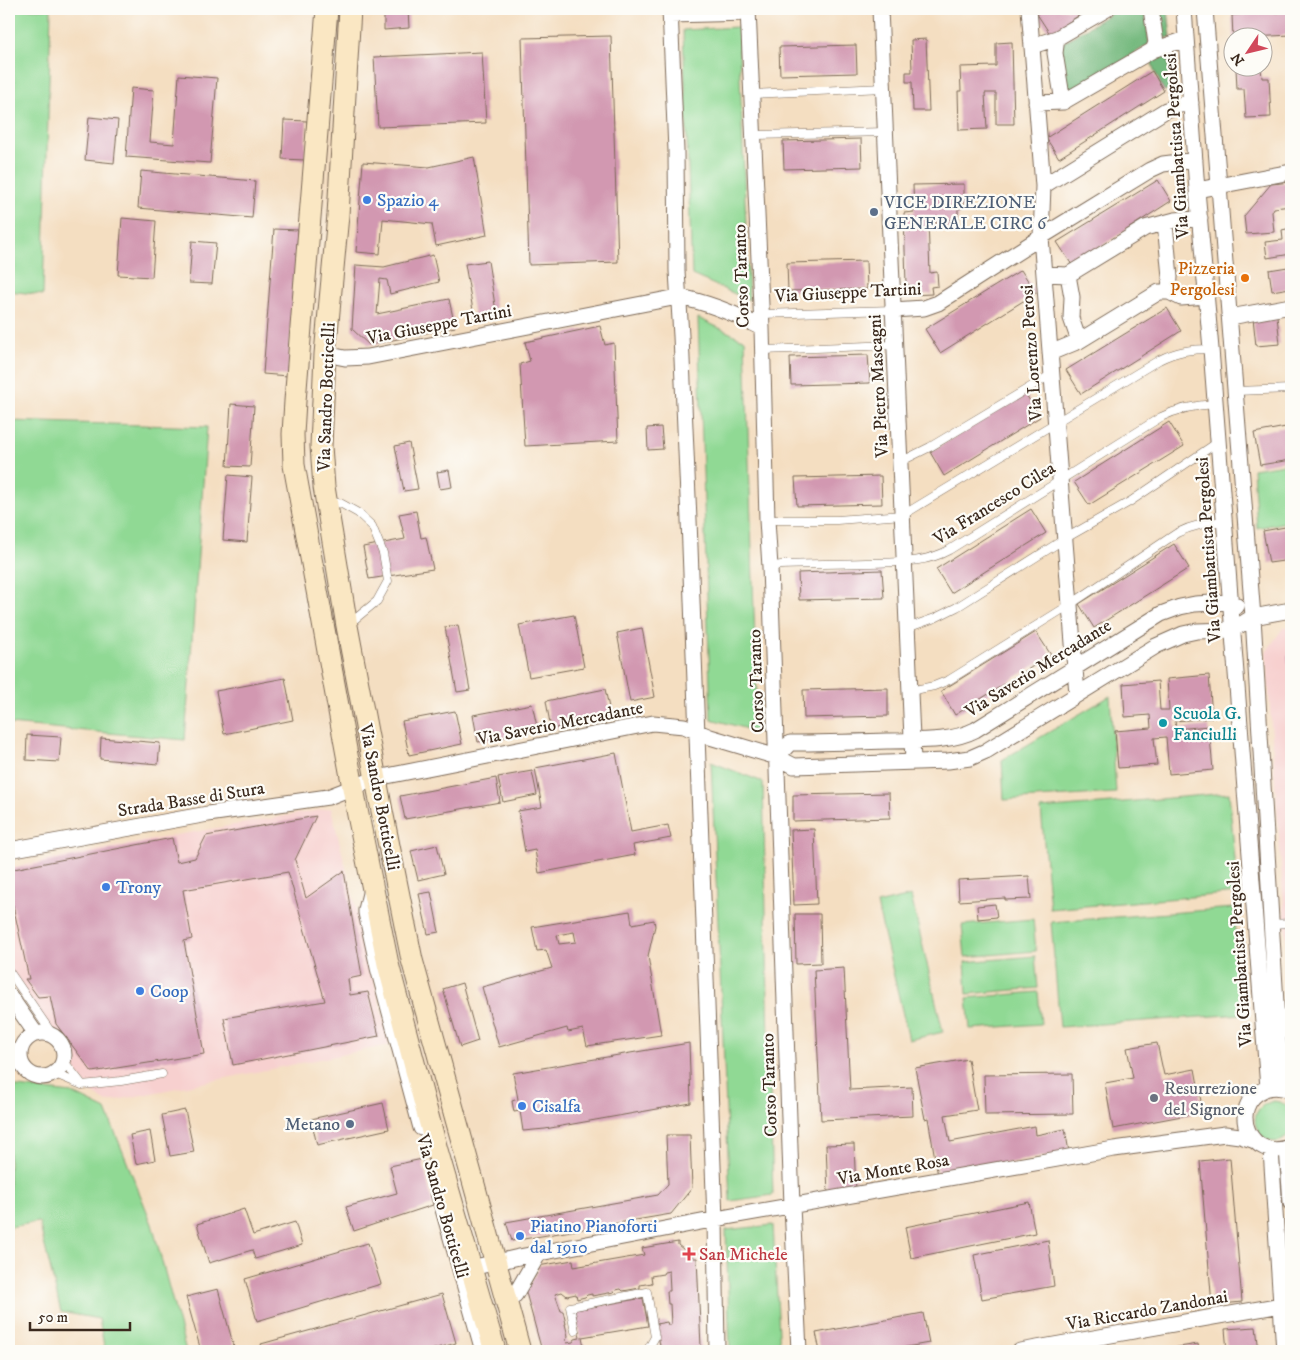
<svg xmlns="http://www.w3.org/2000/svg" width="1300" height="1360" font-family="'IM FELL DW Pica',serif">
	<rect width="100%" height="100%" fill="#fdfcf7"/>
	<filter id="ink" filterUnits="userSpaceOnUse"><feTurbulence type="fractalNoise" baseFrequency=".02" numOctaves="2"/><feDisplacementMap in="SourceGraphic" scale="10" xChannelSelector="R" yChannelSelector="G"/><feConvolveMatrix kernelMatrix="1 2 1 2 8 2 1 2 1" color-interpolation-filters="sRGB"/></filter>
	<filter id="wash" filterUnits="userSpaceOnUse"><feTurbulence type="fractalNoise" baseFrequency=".0096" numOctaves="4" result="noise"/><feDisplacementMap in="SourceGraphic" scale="20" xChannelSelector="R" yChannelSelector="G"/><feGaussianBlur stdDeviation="1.12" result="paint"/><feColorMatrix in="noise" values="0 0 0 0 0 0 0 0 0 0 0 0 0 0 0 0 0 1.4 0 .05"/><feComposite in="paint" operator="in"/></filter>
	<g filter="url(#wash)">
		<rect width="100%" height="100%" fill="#f4dec1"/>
		<path fill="#f7d0cf" d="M1291 627V1006L1266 652 1283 628Z
			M331 808 390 1045 107 1102 91 1092 9 978V868L177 835Z"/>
		<path fill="#90d994" stroke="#668259" d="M9 9H51L43 295 9 291Z
			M738 27 749 300 692 275 683 30Z
			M698 318 745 340 758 732 711 719Z
			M9 421 207 427 185 740 9 724Z
			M1291 463V521L1257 528 1253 469Z
			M1110 696 1116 793 1004 800 1002 760Z
			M711 762 763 782 770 1086 773 1195 730 1201Z
			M1229 793 1238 893 1050 909 1041 809Z
			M911 896 943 1032 909 1040 877 904Z
			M1234 908 1242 1014 1060 1027 1051 922Z
			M1033 919 1036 951 965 957 962 925Z
			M1035 956 1038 988 967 994 965 962Z
			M1038 992 1041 1024 970 1029 967 998Z
			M9 1086 72 1093 106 1110 152 1224 186 1351H105L99 1319 61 1312 39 1222 9 1227Z
			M1274 1101C1281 1102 1286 1104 1291 1110V1133C1266 1162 1234 1110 1274 1101Z
			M773 1225 780 1351H730L726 1230Z"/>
		<path fill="#74b97e" stroke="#58724e" d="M1118 9H1145L1149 44 1067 97 1059 45Z
			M1156 9H1168L1171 37 1158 40Z
			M1165 52C1170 60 1169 78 1171 89L1164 91 1154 70 1150 57Z"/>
		<g id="blocks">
			<path fill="#d298b1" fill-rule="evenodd" d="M384 9H408L409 28 384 30Z
				M1044 9H1089L1050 34 1037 14Z
				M1291 12V35L1233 38 1232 15Z
				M611 36 618 262 529 265 522 38Z
				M926 39 929 111H913L912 82H906V72H912L911 40Z
				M1012 42 1014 124H996V93H985L987 129 959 130 958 91H961L960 67 996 66V43Z
				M856 45 857 73 780 75 779 47Z
				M482 52 486 123 378 127 374 57Z
				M1236 68H1261L1262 78H1269L1271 117 1246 118 1244 89H1237Z
				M1152 71 1164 91 1059 158 1046 138Z
				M179 75 217 78 210 163 126 157 131 88 154 90 150 142 174 144Z
				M89 117 118 120 114 163 85 160Z
				M284 120 307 121 305 160 282 159Z
				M861 139 862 167 784 169 783 141Z
				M474 157 487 235 436 246 432 224 383 219 380 254 356 252 363 162 429 167Z
				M141 171 255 181 252 218 138 208Z
				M1158 180 1171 201 1072 265 1057 242Z
				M1291 182V206L1274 208 1272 212 1274 232 1246 234 1244 216 1271 184Z
				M964 184V208H958V220H950L951 228H936V221H928L930 273 937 272 938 286 931 287 932 294 910 295 909 284 906 285 904 213 914 212 913 185Z
				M122 218 156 221 152 277 118 275Z
				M1291 228V254L1267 258 1265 242 1283 240 1282 230Z
				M274 229 298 230 288 376 263 374Z
				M192 241 216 243 212 284 189 283Z
				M433 255 439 282 390 294 387 280 380 279 377 314 449 299 455 327 369 345 352 329 356 265 384 267Z
				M488 261 497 318 475 322 465 264Z
				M866 261 867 289 788 291 787 263Z
				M1288 267 1290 288 1272 291 1269 270Z
				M1021 270 1036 293 940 353 925 329Z
				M1167 308 1181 331 1081 394 1066 370Z
				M1277 316 1280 344 1256 346 1253 318Z
				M1291 316V338H1290L1287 317Z
				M600 326 605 345 614 343 618 441 525 446 520 364 530 361 525 342Z
				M868 355 870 383 791 385 790 357Z
				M1025 393 1040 417 944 476 930 452Z
				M231 404 254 406 250 467 227 466Z
				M1169 422 1184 446 1089 505 1074 482Z
				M1291 426V460L1260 465 1254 433Z
				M661 427 663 449 648 450 647 428Z
				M409 443 418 489 404 491 395 446Z
				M449 470 452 487 440 489 437 472Z
				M228 475 252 477 247 542 223 540Z
				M881 476 882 504 797 506 795 478Z
				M1031 509 1046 533 951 593 936 569Z
				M416 511 421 538 426 537 433 569 369 579 363 547 405 539 399 514Z
				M1291 526V560L1269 563 1263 531Z
				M1174 544 1189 568 1094 628 1079 604Z
				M882 570 884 598 799 600 798 573Z
				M574 615 584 667 529 677 519 625Z
				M458 625 470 690 457 692 445 627Z
				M642 628 655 697 630 702 617 633Z
				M1036 632 1051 655 955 715 941 691Z
				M1291 655V676H1290L1287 656Z
				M1209 675 1212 718 1175 721 1176 729 1209 726 1213 770 1169 774 1166 737 1154 738 1157 765 1118 768 1115 731 1151 728 1150 715 1125 717 1123 684 1158 681 1160 710H1169L1167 679Z
				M285 678 293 720 224 734 216 691Z
				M888 688V716L804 718 803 690Z
				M605 689 611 717 551 729 546 701Z
				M532 704 538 731 478 742 473 715Z
				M455 711 462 744 409 755 402 721Z
				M27 735 61 737 59 762 26 760Z
				M101 738 160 743 158 764 100 759Z
				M616 753 631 832 668 825 671 838 633 845 635 855 539 873 535 850 525 852 518 811 542 807 535 768Z
				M532 771 537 795 503 802 498 777Z
				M496 778 500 802 405 819 400 796Z
				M889 793 890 818 793 821V795Z
				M316 816 295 860 306 898 344 871 362 976 348 979 350 995 368 992 379 1036 233 1065 224 1018 325 1001 288 872 183 890 192 939 184 941 204 1054 92 1072 56 1024 50 996 38 997 25 979H29L13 905 9 906V870L172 838 177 862 195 858 206 836Z
				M814 829 817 904 794 905 791 830Z
				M437 845 444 874 418 880 411 851Z
				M1029 876 1031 899 1005 900V898L959 901 958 880Z
				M431 892 439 932 428 934 419 894Z
				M995 904 997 917 978 919 977 906Z
				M630 911 632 924 654 920 655 926 648 956 661 1035 587 1046 583 1029 568 1032 567 1028 499 1047 482 987 552 968 546 950 537 951 532 927ZM574 932 576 942 559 944 557 935Z
				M795 914H820L821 963 796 964Z
				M844 968 850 1090 912 1087 913 1116 821 1120 814 970Z
				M462 983 478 1041 460 1047 443 989Z
				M689 1043 691 1103 545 1129 523 1131 520 1111 514 1112 512 1101 518 1099 513 1073Z
				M1157 1043 1164 1075 1195 1069 1203 1112 1113 1129 1105 1083 1133 1078 1127 1048Z
				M968 1059 977 1110 945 1115 950 1142 1035 1126 1036 1135 1065 1129 1069 1152 938 1176 928 1118 925 1119 915 1068Z
				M1072 1074 1073 1114 985 1115 984 1075Z
				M383 1103 389 1129 317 1145 311 1119Z
				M185 1110 194 1152 170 1156 162 1115Z
				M150 1131 155 1160 136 1164 130 1135Z
				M666 1135H690L692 1188 671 1214 512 1241 506 1222 658 1195 668 1184Z
				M854 1144 856 1193 828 1194 826 1145Z
				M1230 1158 1242 1302 1212 1305 1200 1161Z
				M422 1159 433 1205 354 1231 346 1207 397 1193 390 1166Z
				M1029 1202 1035 1233 911 1258 905 1227Z
				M244 1209 253 1235 295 1222 302 1245 255 1259 252 1250 209 1263 197 1224Z
				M1048 1240 1054 1286 982 1299 974 1255Z
				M678 1242V1245L694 1258H697L701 1347 678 1351H661L656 1324 667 1322 668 1325H671L670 1304H668L667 1291H670L669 1271 664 1272 663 1274 651 1276 652 1283 640 1285V1288L623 1291 621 1289 616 1290 614 1292 592 1296V1294L587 1295 585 1297 577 1299 576 1294 567 1296 562 1292 555 1294 561 1311H563L566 1324H565L568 1336 566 1340 567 1343 573 1342 575 1339 580 1338 575 1310 643 1298 648 1326 582 1337 585 1351H542L525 1289 528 1288 539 1269 538 1266 573 1260 574 1267 644 1255 642 1248Z
				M368 1243 381 1284 257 1321 245 1279Z
				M218 1289 235 1351H201L186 1297Z
				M442 1294 456 1343 427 1351H263L261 1344Z
				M923 1313 929 1343 884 1351H820L816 1333Z
				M1256 1327 1259 1351H1227L1225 1329Z
				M1198 1344 1199 1351H1160V1350Z"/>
		</g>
	</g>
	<g filter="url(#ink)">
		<use href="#blocks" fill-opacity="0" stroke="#7c6957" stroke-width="1"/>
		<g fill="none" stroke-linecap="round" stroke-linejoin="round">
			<defs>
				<path id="lane" d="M752 94 884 88
					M754 135 886 132
					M762 314 893 310
					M763 350 895 345
					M1235 391 1291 389
					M900 462 930 447 1052 374
					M329 501 342 504 358 513 372 526 383 553 388 581 377 601 349 624
					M767 520H837L903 515 1159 360C1177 351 1191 349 1211 349
					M770 567 781 565C809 564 838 564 866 563 894 562 924 564 949 550L1161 417C1179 408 1196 405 1215 404
					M907 628 935 618 957 607 1066 538 1131 501 1218 442
					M910 691 934 686 949 680 1071 604 1177 533C1193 525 1207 523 1224 521
					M1271 924 1291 923
					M9 971 55 1038
					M63 1060 81 1083
					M53 1073 82 1085 121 1081 162 1074
					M575 1331 570 1307 647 1292 655 1337 647 1351"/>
				<path id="street" d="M670 9 676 151 677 271 681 336 689 520 715 1220 717 1351
					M748 9 762 328 767 520 770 567 792 1206 799 1351
					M880 9 913 761
					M1029 9 1043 186 1041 237 1077 694
					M1151 9 1156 43 1153 50
					M1184 9 1197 190 1211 349 1268 1088
					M1205 9 1253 617 1281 1087
					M670 15 748 13
					M1057 38 1055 53 1063 102
					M1032 46 1057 38 1107 9
					M1036 103 1063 102 1153 50 1186 39
					M1043 186 1166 110 1180 105 1191 103
					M1197 190 1291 172
					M1165 223 1170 277 1169 292
					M1044 274 1068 275 1145 228 1175 220 1200 218
					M1068 275 1072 297 1071 318 1079 341 1159 292H1169L1181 298 1207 296
					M893 310 924 308 938 303 1041 237 1150 170 1163 164 1195 160
					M1230 317 1291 306
					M1050 353 1079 341
					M325 354 345 358 368 357 678 297C707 302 736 314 762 328
					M777 757 790 743C823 743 855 742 887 741 914 740 950 743 975 730L1161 614 1180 607 1195 604 1230 602 1237 606
					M9 850 208 814 328 797 377 778 653 723 684 726 710 737 777 757 794 766 948 761 970 758 986 751 1156 646 1183 634 1197 631 1232 630 1253 617 1291 610
					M371 889 366 910V913L378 968 421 1128
					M9 995 36 1034
					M20 1055a22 22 0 1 1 44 0a22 22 0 1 1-44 0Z
					M1291 1091C1283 1087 1274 1086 1265 1089 1225 1106 1251 1165 1291 1146
					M1287 1148 1291 1203
					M1271 1150 1284 1351
					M442 1206 483 1351
					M462 1270 519 1257 727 1217 1114 1149 1225 1134 1240 1136 1255 1141
					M515 1295 539 1253
					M1020 1351 1281 1305"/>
				<path id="secondary" d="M327 9 295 401 293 434 294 465 358 815 388 964 437 1150 495 1351
					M350 9 338 215 325 354 321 446 324 487 347 626 382 811 412 960 520 1351"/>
			</defs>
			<use href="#lane" stroke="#7c6957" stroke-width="9"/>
			<use href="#street" stroke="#7c6957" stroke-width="17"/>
			<use href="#secondary" stroke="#7c6957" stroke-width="23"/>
			<use href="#lane" stroke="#fff" stroke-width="8"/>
			<use href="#street" stroke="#fff" stroke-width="15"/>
			<use href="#secondary" stroke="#fae7c3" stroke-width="21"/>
		</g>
	</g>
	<g fill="#3f7fe0" stroke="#fdfcf7" stroke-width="2">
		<circle cx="367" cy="200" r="5"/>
		<circle cx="106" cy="887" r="5"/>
		<circle cx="140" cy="991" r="5"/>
		<circle cx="522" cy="1106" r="5"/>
		<circle cx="520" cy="1236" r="5"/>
	</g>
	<g fill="#5c6f8a" stroke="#fdfcf7" stroke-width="2">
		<circle cx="874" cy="212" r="5"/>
		<circle cx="350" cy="1124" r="5"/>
	</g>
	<circle fill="#e8710a" stroke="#fdfcf7" stroke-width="2" cx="1245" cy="278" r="5"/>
	<circle fill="#0f9aa8" stroke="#fdfcf7" stroke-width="2" cx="1163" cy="723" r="5"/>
	<circle fill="#6b7280" stroke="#fdfcf7" stroke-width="2" cx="1154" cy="1098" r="5"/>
	<path fill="#e0444e" stroke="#fdfcf7" stroke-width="2" d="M686.5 1246.5h5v5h5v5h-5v5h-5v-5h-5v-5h5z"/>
	<g text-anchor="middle" stroke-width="4.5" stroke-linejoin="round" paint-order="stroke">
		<g font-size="18" fill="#3b2a1e" stroke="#fdfcf7">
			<text transform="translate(1176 146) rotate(-94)" y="6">Via Giambattista Pergolesi</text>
			<text transform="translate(741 276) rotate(-92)" y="6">Corso Taranto</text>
			<text transform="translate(848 292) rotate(-3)" y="6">Via Giuseppe Tartini</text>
			<text transform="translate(439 324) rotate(-11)" y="6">Via Giuseppe Tartini</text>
			<text transform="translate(1031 353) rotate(-94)" y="6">Via Lorenzo Perosi</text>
			<text transform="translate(878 386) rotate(-93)" y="6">Via Pietro Mascagni</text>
			<text transform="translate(326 397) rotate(-88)" y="6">Via Sandro Botticelli</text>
			<text transform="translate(994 503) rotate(-32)" y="6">Via Francesco Cilea</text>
			<text transform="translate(1208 550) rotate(-94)" y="6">Via Giambattista Pergolesi</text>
			<text transform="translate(1038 668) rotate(-32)" y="6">Via Saverio Mercadante</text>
			<text transform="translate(756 681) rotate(-92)" y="6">Corso Taranto</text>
			<text transform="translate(560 723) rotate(-11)" y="6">Via Saverio Mercadante</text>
			<text transform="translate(380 797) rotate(79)" y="6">Via Sandro Botticelli</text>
			<text transform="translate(191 799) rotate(-9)" y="6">Strada Basse di Stura</text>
			<text transform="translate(1239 954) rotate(-94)" y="6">Via Giambattista Pergolesi</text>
			<text transform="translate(769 1085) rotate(-92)" y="6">Corso Taranto</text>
			<text transform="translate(893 1169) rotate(-10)" y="6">Via Monte Rosa</text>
			<text transform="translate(443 1206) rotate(74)" y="6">Via Sandro Botticelli</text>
			<text transform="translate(1147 1310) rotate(-10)" y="6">Via Riccardo Zandonai</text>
		</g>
		<g font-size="18" fill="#366cbe" stroke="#fdfcf7" text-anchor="start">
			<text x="377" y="206">Spazio 4</text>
			<text x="116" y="893">Trony</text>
			<text x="150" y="997">Coop</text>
			<text x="532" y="1112">Cisalfa</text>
			<text x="530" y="1232">Piatino Pianoforti<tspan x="530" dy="21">dal 1910</tspan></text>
		</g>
		<g font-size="18" fill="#4e5e75" stroke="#fdfcf7" text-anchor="start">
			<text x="884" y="208">VICE DIREZIONE<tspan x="884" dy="21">GENERALE CIRC 6</tspan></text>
			<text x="340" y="1130" text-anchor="end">Metano</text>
		</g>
		<g font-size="18" fill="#c56008" stroke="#fdfcf7" text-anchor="end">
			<text x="1235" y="274">Pizzeria<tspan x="1235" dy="21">Pergolesi</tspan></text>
		</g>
		<g font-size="18" fill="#0d838f" stroke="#fdfcf7" text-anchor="start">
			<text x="1173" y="719">Scuola G.<tspan x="1173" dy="21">Fanciulli</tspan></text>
		</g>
		<g font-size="18" fill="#5b616d" stroke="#fdfcf7" text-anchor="start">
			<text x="1164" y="1094">Resurrezione<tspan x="1164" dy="21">del Signore</tspan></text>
		</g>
		<g font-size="18" fill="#be3a42" stroke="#fdfcf7" text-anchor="start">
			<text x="699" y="1260">San Michele</text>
		</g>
	</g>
	<rect width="1300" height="1360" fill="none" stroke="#fdfcf7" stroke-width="30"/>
	<g transform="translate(1248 52) rotate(235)"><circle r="24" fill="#fdfcf7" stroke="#afa8a0"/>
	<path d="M0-4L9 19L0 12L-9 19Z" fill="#d1495b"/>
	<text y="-8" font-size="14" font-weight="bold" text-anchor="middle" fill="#3b2a1e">N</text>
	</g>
	<path d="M30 1322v8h100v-8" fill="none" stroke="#3b2a1e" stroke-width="2.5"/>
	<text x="38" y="1322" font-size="15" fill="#3b2a1e" stroke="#fdfcf7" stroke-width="4" paint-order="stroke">50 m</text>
</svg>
